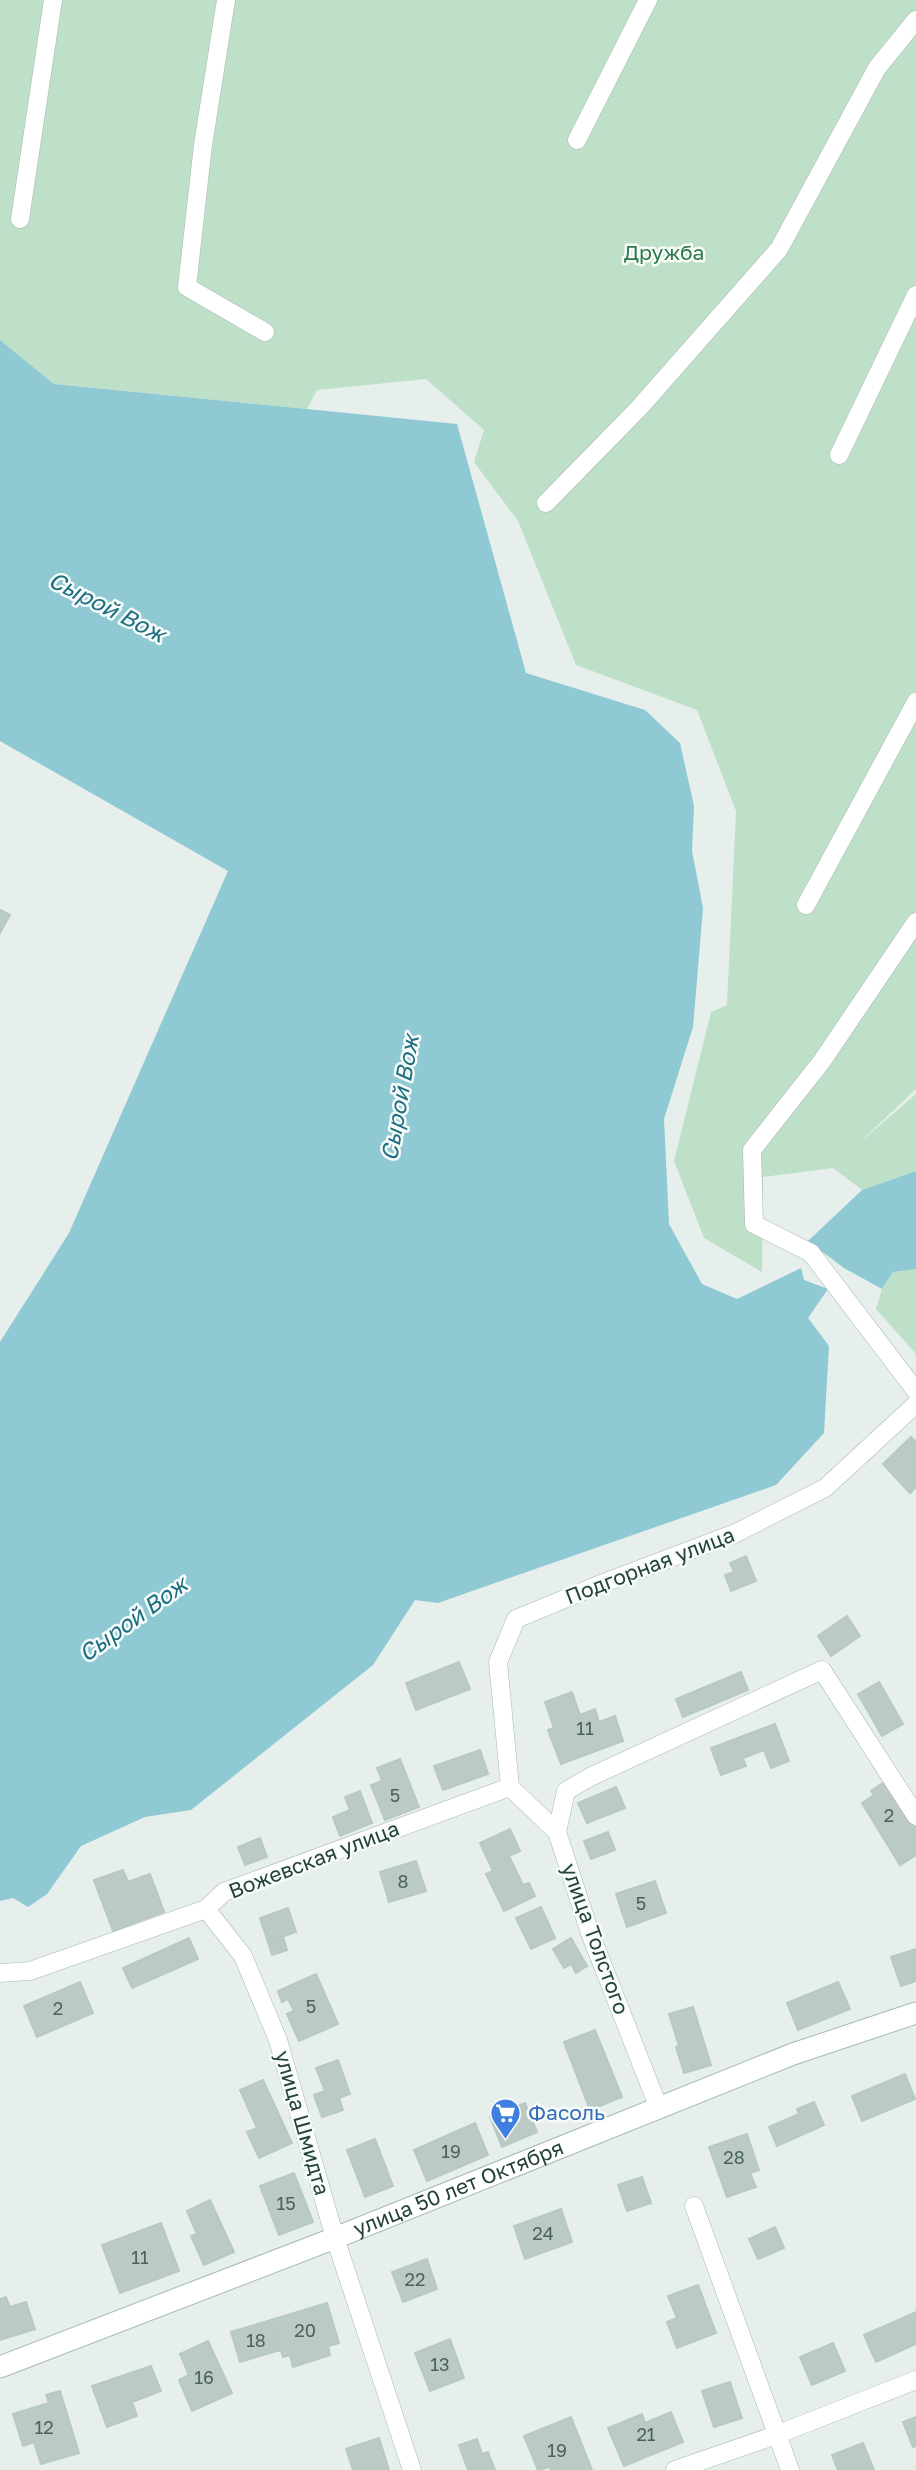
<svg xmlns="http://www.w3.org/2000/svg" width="916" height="2470" font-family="'Golos Text',sans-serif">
	<rect width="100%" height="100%" fill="#e6efeb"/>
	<path fill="#bfe0c8" d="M0 0H916V1089L858 1144 916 1094V1171L862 1190 833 1168 763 1177 762 1272 704 1238 674 1161 711 1012 727 1005 736 811 697 710 576 665 518 521 474 462 484 430 426 379 317 390 307 409 54 384 0 340Z
		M916 1269V1354L876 1309 882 1289 893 1272Z"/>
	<path fill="#8ec9d4" d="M0 340 54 384 457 424 526 673 645 710 680 743 694 806 692 851 703 908 693 1027 664 1119 669 1224 702 1284 737 1299 801 1268 804 1280 828 1289 808 1318 829 1346 824 1433 776 1485 438 1603 415 1600 373 1665 191 1810 145 1817 81 1846 47 1894 28 1907 13 1898 0 1901V1342L69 1233 228 871 0 741Z
		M916 1171V1269L893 1272 882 1289 844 1268 808 1241 862 1190Z"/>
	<path fill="#bbcac4" stroke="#b8c9c2" stroke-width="2" d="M0 910 10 915 0 933Z
		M911 1437 916 1442V1487L910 1493 883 1464Z
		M746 1556 756 1581 731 1591 725 1575 734 1572 730 1563Z
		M847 1616 860 1636 831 1656 818 1636Z
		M459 1662 470 1689 416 1710 406 1683Z
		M741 1672 748 1690 683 1717 676 1699Z
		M879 1682 903 1724 882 1736 858 1694Z
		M572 1692 580 1715 595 1709 599 1722 615 1716 623 1741 561 1764 548 1730 554 1728 545 1702Z
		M775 1724 789 1761 771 1768 764 1750 743 1758 746 1766 721 1775 711 1748Z
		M480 1750 488 1774 443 1790 434 1766Z
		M400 1759 419 1807 385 1820 371 1785 382 1781 377 1768Z
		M886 1781 916 1829V1855L900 1865 862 1803 874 1795 871 1791Z
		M616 1787 625 1808 587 1823 578 1803Z
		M360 1791 372 1823 340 1836 333 1817 350 1810 345 1797Z
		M510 1829 520 1851 509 1856 523 1885 529 1883 535 1896 504 1911 486 1874 493 1871 480 1843Z
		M608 1832 615 1850 591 1859 584 1841Z
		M260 1838 267 1857 245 1865 238 1847Z
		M416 1861 426 1891 389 1902 380 1872Z
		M123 1870 128 1882 150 1874 164 1912 113 1931 94 1880Z
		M655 1881 666 1913 627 1927 616 1894Z
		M541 1907 555 1938 531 1949 516 1918Z
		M288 1908 296 1932 268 1942 260 1918Z
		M283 1937 287 1950 272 1955 268 1942Z
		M189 1938 198 1959 132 1988 123 1968Z
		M571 1938 587 1966 576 1973 571 1964 564 1968 553 1949Z
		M916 1949V1981L901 1986 891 1957Z
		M316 1974 338 2024 299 2041 287 2014 294 2011 288 1999 282 2002 278 1991Z
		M80 1982 93 2013 37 2037 24 2006Z
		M838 1982 850 2009 798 2030 787 2003Z
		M693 2007 711 2065 684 2073 676 2047 679 2046 669 2014Z
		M595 2030 622 2097 590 2110 564 2042Z
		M338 2060 350 2094 339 2098 343 2110 322 2117 314 2095 325 2091 316 2068Z
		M905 2074 915 2099 862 2121 852 2096Z
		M263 2080 292 2143 259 2158 247 2132 257 2128 240 2090Z
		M814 2102 824 2125 777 2146 769 2127 799 2114 797 2109Z
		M525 2103 537 2132 502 2147 490 2117Z
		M475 2123 488 2155 427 2181 414 2150Z
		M747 2134 759 2170 750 2173 756 2187 727 2197 709 2147Z
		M375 2139 393 2186 365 2197 347 2150Z
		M294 2173 313 2222 279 2235 260 2186Z
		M642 2177 651 2203 627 2211 618 2185Z
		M210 2200 234 2252 204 2265 191 2236 197 2234 187 2211Z
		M561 2209 572 2242 525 2259 514 2226Z
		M161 2223 179 2271 120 2293 102 2245Z
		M775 2227 784 2248 758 2259 749 2239Z
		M427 2259 437 2289 403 2302 392 2272Z
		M698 2285 716 2333 677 2348 667 2322 677 2318 668 2296Z
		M6 2297 10 2307 26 2302 35 2329 0 2340V2299Z
		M327 2303 339 2343 328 2346 330 2355 293 2367 290 2355 283 2357 271 2320Z
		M916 2312V2344L876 2362 864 2335Z
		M271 2320 280 2350 240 2362 231 2332Z
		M450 2339 464 2378 430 2391 415 2353Z
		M208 2341 232 2393 192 2411 179 2380 189 2375 180 2354Z
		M833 2343 845 2371 812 2385 800 2357Z
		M151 2366 161 2391 132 2402 137 2416 107 2427 92 2386Z
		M730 2382 742 2418 714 2427 702 2391Z
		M60 2391 79 2453 41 2464 34 2442 23 2446 13 2414 49 2403 46 2395Z
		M671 2412 683 2442 624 2466 608 2428 642 2414 645 2423Z
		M571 2417 592 2470H551L550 2467 538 2470 524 2436Z
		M916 2417V2446L913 2447 903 2422Z
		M379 2438 389 2470H353L346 2449Z
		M477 2439 482 2454 488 2452 495 2470H468L459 2445Z
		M863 2443 874 2470H838L832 2455Z"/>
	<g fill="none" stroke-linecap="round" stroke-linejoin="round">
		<defs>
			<path id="minor" d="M226 0 203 145 187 287 265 332
				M577 140 648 0
				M20 219 53 0
				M839 455 916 295
				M546 503 639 408 779 249 877 68 916 20
				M806 905 916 702
				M916 922 822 1061 752 1150 754 1224 811 1253 916 1391
				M510 1787 498 1662 516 1619 596 1586 736 1533 825 1488 916 1404
				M510 1787 557 1832 590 1933 658 2106
				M557 1832 566 1791 590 1777 822 1670 916 1816
				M206 1909 243 1956 278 2040 335 2238 412 2470
				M0 1973 30 1971 206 1909 224 1892 510 1787
				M694 2206 790 2470
				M675 2470 776 2435 916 2380"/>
			<g id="secondary">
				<path id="s1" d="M0 2367 335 2238 793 2054 916 2013"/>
			</g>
		</defs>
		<use href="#minor" stroke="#a8b8b2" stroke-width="19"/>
		<use href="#secondary" stroke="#a4bbb3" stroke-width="23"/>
		<use href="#minor" stroke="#fff" stroke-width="18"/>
		<use href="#secondary" stroke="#fff" stroke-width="21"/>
	</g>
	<defs>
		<symbol id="supermarket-pin" viewBox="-11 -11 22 30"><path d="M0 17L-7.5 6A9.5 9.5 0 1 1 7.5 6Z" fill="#3f7fe0" stroke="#f7fbf9"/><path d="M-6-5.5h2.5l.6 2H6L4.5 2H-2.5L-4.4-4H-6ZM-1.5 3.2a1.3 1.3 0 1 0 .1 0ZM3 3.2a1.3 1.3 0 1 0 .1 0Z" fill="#fff"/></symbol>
	</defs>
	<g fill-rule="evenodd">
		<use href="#supermarket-pin" x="488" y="2096" width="35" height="47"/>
	</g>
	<g text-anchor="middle" stroke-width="5" stroke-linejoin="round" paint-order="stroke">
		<g font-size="18" fill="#4a645c">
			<text x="585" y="1735">11</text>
			<text x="395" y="1802">5</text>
			<text x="889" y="1822">2</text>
			<text x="403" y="1888">8</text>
			<text x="641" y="1910">5</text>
			<text x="311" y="2013">5</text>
			<text x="58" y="2015">2</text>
			<text x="451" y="2158">19</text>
			<text x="734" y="2164">28</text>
			<text x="286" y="2210">15</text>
			<text x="543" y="2240">24</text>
			<text x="140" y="2264">11</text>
			<text x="415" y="2286">22</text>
			<text x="305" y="2337">20</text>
			<text x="256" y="2347">18</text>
			<text x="440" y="2371">13</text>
			<text x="204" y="2384">16</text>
			<text x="44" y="2434">12</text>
			<text x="646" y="2441">21</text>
			<text x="557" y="2457">19</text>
		</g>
		<g font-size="21" fill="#2d7a4b" stroke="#f7fbf9">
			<text x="664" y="260">Дружба</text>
		</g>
		<g font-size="21" fill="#24423a" stroke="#f7fbf9">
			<text transform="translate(650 1566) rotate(-21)" y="7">Подгорная улица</text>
			<text transform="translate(314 1860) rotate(-21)" y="7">Вожевская улица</text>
			<text transform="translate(595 1939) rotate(70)" y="7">улица Толстого</text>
			<text transform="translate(302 2123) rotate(74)" y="7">улица Шмидта</text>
			<text dy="7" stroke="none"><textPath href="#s1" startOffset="492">улица 50 лет Октября</textPath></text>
		</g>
		<g font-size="21" fill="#366cbe" stroke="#f7fbf9" text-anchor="start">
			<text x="528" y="2120">Фасоль</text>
		</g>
		<g font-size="23" font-style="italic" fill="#1c6f80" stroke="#f7fbf9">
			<text transform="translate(107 607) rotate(27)" y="8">Сырой Вож</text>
			<text transform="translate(400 1098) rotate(-80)" y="8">Сырой Вож</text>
			<text transform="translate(133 1619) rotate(-36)" y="8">Сырой Вож</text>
		</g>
	</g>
</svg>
